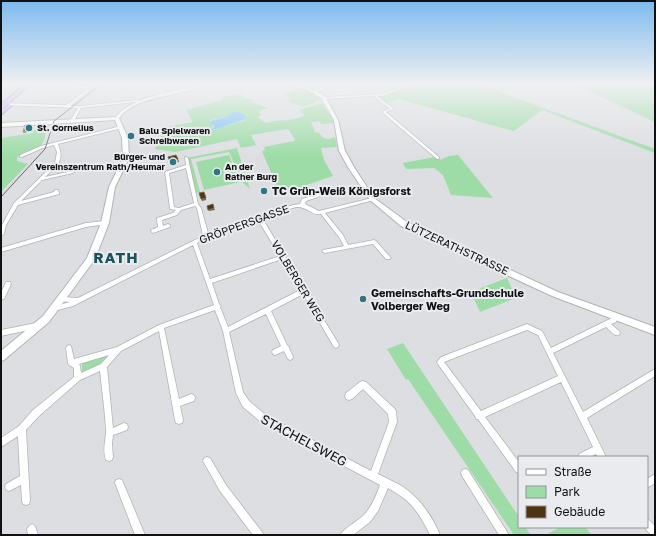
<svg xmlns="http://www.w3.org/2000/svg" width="656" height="536" font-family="'Golos Text',sans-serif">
	<rect width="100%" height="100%" fill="#dcdee1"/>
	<path fill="#9ddca6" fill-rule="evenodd" d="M417 83H475L655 149V153L542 110 514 131 398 99 386 103 378 96Z
		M571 83H655V122Z
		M299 88 312 92 322 99C308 105 305 110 288 101L290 98 283 95Z
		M240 94 253 101 249 102 268 108 261 110 259 113 261 115 257 117 266 123C280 119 292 122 305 115L299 110 322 103 334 123 321 124 320 121 311 122 315 132 319 133 323 138 329 139 335 137 337 147 321 148 324 160 333 176 280 194 262 151 265 150 264 147 294 141 295 139 288 129 251 135 256 145 241 148 237 139 175 152 155 149 166 127 193 122 186 110 222 100V97ZM235 111 244 114 246 120 216 129H211L214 124 209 123 210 120 224 118Z
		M45 128V138L41 146 17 157V161L28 164 1 192V138L33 133 34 130Z
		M237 148 250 189 243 183 229 152 191 159 200 192 196 193 187 158Z
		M229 155 240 182 204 190 196 162Z
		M458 155 493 198 451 195 443 175 434 168 406 169 403 163 435 157 440 160 449 156Z
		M507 278 516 298 480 312 471 292Z
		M403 343 519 517V527H525L531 535H514L408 379 406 380 387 349Z
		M110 354 98 366 82 373V362Z
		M560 527H585L592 535H546Z"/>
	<path fill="#7cc4f7" d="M235 111 244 114 246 119 216 129H211L214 127V125L209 123 210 121 224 118Z"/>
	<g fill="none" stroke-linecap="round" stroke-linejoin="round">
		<defs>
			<path id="street" d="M59 83H63L68 85 91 87 96 83H99L70 106H80L136 100 143 102 141 103 136 102 81 108 74 121 72 122 70 121 78 108 1 105V103H2L66 105 88 89 68 87Z
				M121 83H123V86L142 83H149L123 88 109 93V91L121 88Z
				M153 83H156L165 94V96H163Z
				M332 83H336L316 93 313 92Z
				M412 83H416L383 96H377L394 109 386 112 439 157V159H437L383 113V111L390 109 374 96 324 99 322 98 324 97 382 94Z
				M121 126H122V128L58 144C65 162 57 166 45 177L72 171 74 172 73 173 42 180 21 201 54 192V191L56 190H58L59 193V194L18 205 6 225 4 234 1 236 2 225 14 203 55 163 57 152 54 145 43 148 22 157H20V155L41 146Z
				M185 157 188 158 198 204 201 208 208 233 257 217V216H260L293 205 300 204 302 199 336 188H338V190L306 201 305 204 319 211 372 198 374 199V200L325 213 343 235 348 245 374 240 376 241 390 257 391 258 390 259H386L373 244 325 253 323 252 322 251 323 250 344 246 339 237 321 214C312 216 307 206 296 207L262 218 338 343 339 345 338 347 336 348 334 347 303 294 271 311 287 345 289 347V348L293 357 292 359 290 360 288 359 284 351 275 355 273 354 272 352 273 350 281 346 266 314 229 332 243 392 249 401 267 416 371 471 389 422 388 414 363 389 352 399 349 400 346 399 345 396 346 393 360 382 363 381 366 382 395 409 396 412 397 422 378 474C387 479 398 483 406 489 421 500 433 518 440 535H430C423 520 413 503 399 495 395 492 391 490 388 488L378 511 370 522 353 535H340C343 529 358 521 364 515 372 506 376 496 380 485L261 422 243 407 236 393 223 331 215 310 164 328 179 399 191 394 194 395 195 398 194 401 180 406 183 420 182 423 179 424 176 423 175 420 159 331 121 351 107 367 113 428 124 423 127 424 128 427 127 430 113 435 112 444 113 457 112 460 109 461 106 460C102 449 106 441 106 431 105 411 102 391 100 371L80 380 39 416 26 430 30 501 29 504 26 505 23 504 22 501 21 485 9 491 6 490 5 487 6 484 20 476 18 436 1 447V438L19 426 33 410 74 377V368L69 365 68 363 66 348 67 346 69 345 71 346 74 359 117 347 159 325 214 305 193 245 73 306 54 311H52L51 309 52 307 70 302 60 301 59 299 60 297H62L78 298 203 236 197 208 195 206 181 210 177 215 162 220 163 226 168 224 170 225V227L153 233 151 231V230L158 227 157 219V218L173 213 176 210 170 209V208L165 172 186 165ZM186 168 194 203 179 208 174 207 169 173ZM258 220 280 256 210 279 197 243 215 234ZM282 259 300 290 228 327 220 307 221 306 219 304 212 283ZM109 355 101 364 81 373 80 366 79 364Z
				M105 221 107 222V224L86 227 1 252V248L86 223Z
				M6 282H10L11 284 4 299H1V293Z
				M614 317 616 318 617 320 616 322 611 324 619 331 620 333 619 335C614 337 610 330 606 327L553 353 583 412 655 369V376L587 418 606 457H598L596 454 590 457H578L579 454 593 447 561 382 485 417 519 462V473L516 472 478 419H476L475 416 438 364 437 362 441 357 527 324 542 331 551 348ZM527 330 538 335 558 376 481 411 444 362Z
				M36 323 38 324 39 326 38 328 1 336V330Z
				M207 457 210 458 226 485 262 532 264 535H253L220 491 203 461 204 458Z
				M465 469 468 470 509 535H499L462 476 461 473 462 470Z
				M655 474V483L647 488V479Z
				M119 479 122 480 145 535H135L115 483 116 480Z
				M647 519 650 521 655 526V535H651L644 527H647Z
				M32 524 35 526 38 535H28L27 529 29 526Z"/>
			<path id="secondary" d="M203 83H209C184 98 138 93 119 118L128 138 129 158 115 187 109 223 95 259 49 322 4 360 1 361V351L43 316 87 258 101 223 109 187 123 158 122 138 115 120 1 127V123L116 117C132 95 177 92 203 83Z
				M275 83H285L308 87 325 96 338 120 345 151 354 167 374 198 407 222 558 292 655 327V335L552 296 401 226 370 200 348 167 339 151 334 120 321 98 305 89Z"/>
			<path id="highway" d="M26 83H32L9 103H5V101Z
				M8 104 11 106 1 115V110Z"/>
		</defs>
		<use href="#street" stroke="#b1b3b6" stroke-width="1.5"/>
		<use href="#secondary" stroke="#b1b3b6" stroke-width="2"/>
		<use href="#highway" stroke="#8b78a8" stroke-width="2"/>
		<use href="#street" fill="#fff" fill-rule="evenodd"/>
		<use href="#secondary" fill="#fff" fill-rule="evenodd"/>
		<use href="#highway" fill="#ccb0f8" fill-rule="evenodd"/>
		<path stroke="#666769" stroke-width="1" d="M1 197 45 149 54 121 103 83"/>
		<defs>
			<path id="highway-bridge" d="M2 106 7 102"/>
		</defs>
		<use href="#highway-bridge" stroke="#8b78a8" stroke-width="7" stroke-linecap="butt"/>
		<use href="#highway-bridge" stroke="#ccb0f8" stroke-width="6"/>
	</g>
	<path fill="#796750" d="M31 125 32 127 31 131 24 133 23 132Z
		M178 159 179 162 171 164 170 161Z
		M206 198V200L202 201 201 199Z
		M214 208 215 210 209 211 208 210Z"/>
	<path fill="#4f3412" stroke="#796750" d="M25 125H31L30 130 23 132Z
		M176 155 178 159 170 161 168 157Z
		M204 192 206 198 201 199 199 193Z
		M213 204 214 208 208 210 207 206Z"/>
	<linearGradient id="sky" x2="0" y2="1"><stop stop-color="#7dbaee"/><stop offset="0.53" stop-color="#eff0f2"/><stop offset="1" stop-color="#eff0f2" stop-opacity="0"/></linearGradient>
	<rect width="656" height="158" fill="url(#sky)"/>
	<g fill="#307781" stroke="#eaebef" stroke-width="1.5">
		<circle cx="29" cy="128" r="4"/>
		<circle cx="131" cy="136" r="4"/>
		<circle cx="173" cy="162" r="4"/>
		<circle cx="217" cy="172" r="4"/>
		<circle cx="264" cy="191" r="4"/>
		<circle cx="363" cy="299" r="4"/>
	</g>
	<g text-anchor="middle" stroke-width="4" stroke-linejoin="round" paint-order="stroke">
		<g font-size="9" font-weight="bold" fill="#111112" stroke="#eaebef" text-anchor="start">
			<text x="37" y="131">St. Cornelius</text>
			<text x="139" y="134">Balu Spielwaren<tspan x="139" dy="10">Schreibwaren</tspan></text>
			<text x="165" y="160" text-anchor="end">Bürger- und<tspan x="165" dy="10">Vereinszentrum Rath/Heumar</tspan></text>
			<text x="225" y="170">An der<tspan x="225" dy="10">Rather Burg</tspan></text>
		</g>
		<g font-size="11" font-weight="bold" fill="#111112" stroke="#eaebef" text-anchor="start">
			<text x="272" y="195">TC Grün-Weiß Königsforst</text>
			<text x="371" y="297">Gemeinschafts-Grundschule<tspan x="371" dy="13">Volberger Weg</tspan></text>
		</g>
		<g font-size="11" fill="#111112" stroke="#eaebef">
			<text transform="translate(244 224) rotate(-20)" y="4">GRÖPPERSGASSE</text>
			<text transform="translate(457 248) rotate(25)" y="4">LÜTZERATHSTRASSE</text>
			<text transform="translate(298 281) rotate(59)" y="4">VOLBERGER WEG</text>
		</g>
		<g font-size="13" fill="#111112" stroke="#eaebef">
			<text transform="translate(304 440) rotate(28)" y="5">STACHELSWEG</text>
		</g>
		<g font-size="15" font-weight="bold" letter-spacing="1" fill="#19535b" stroke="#eaebef">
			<text x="116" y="263">RATH</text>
		</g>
	</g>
	<rect width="656" height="536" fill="none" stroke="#111112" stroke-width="4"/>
	<rect x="518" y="456" width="130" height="72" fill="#eaebef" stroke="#939497"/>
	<rect x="526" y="469" width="20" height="6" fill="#ffffff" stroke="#939497"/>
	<text x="554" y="476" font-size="12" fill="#111112">Straße</text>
	<rect x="526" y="486" width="20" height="12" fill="#9ddca6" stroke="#939497"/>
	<text x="554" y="496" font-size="12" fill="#111112">Park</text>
	<rect x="526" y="506" width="20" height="12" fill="#4f3412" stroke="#939497"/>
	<text x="554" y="516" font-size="12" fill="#111112">Gebäude</text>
</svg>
